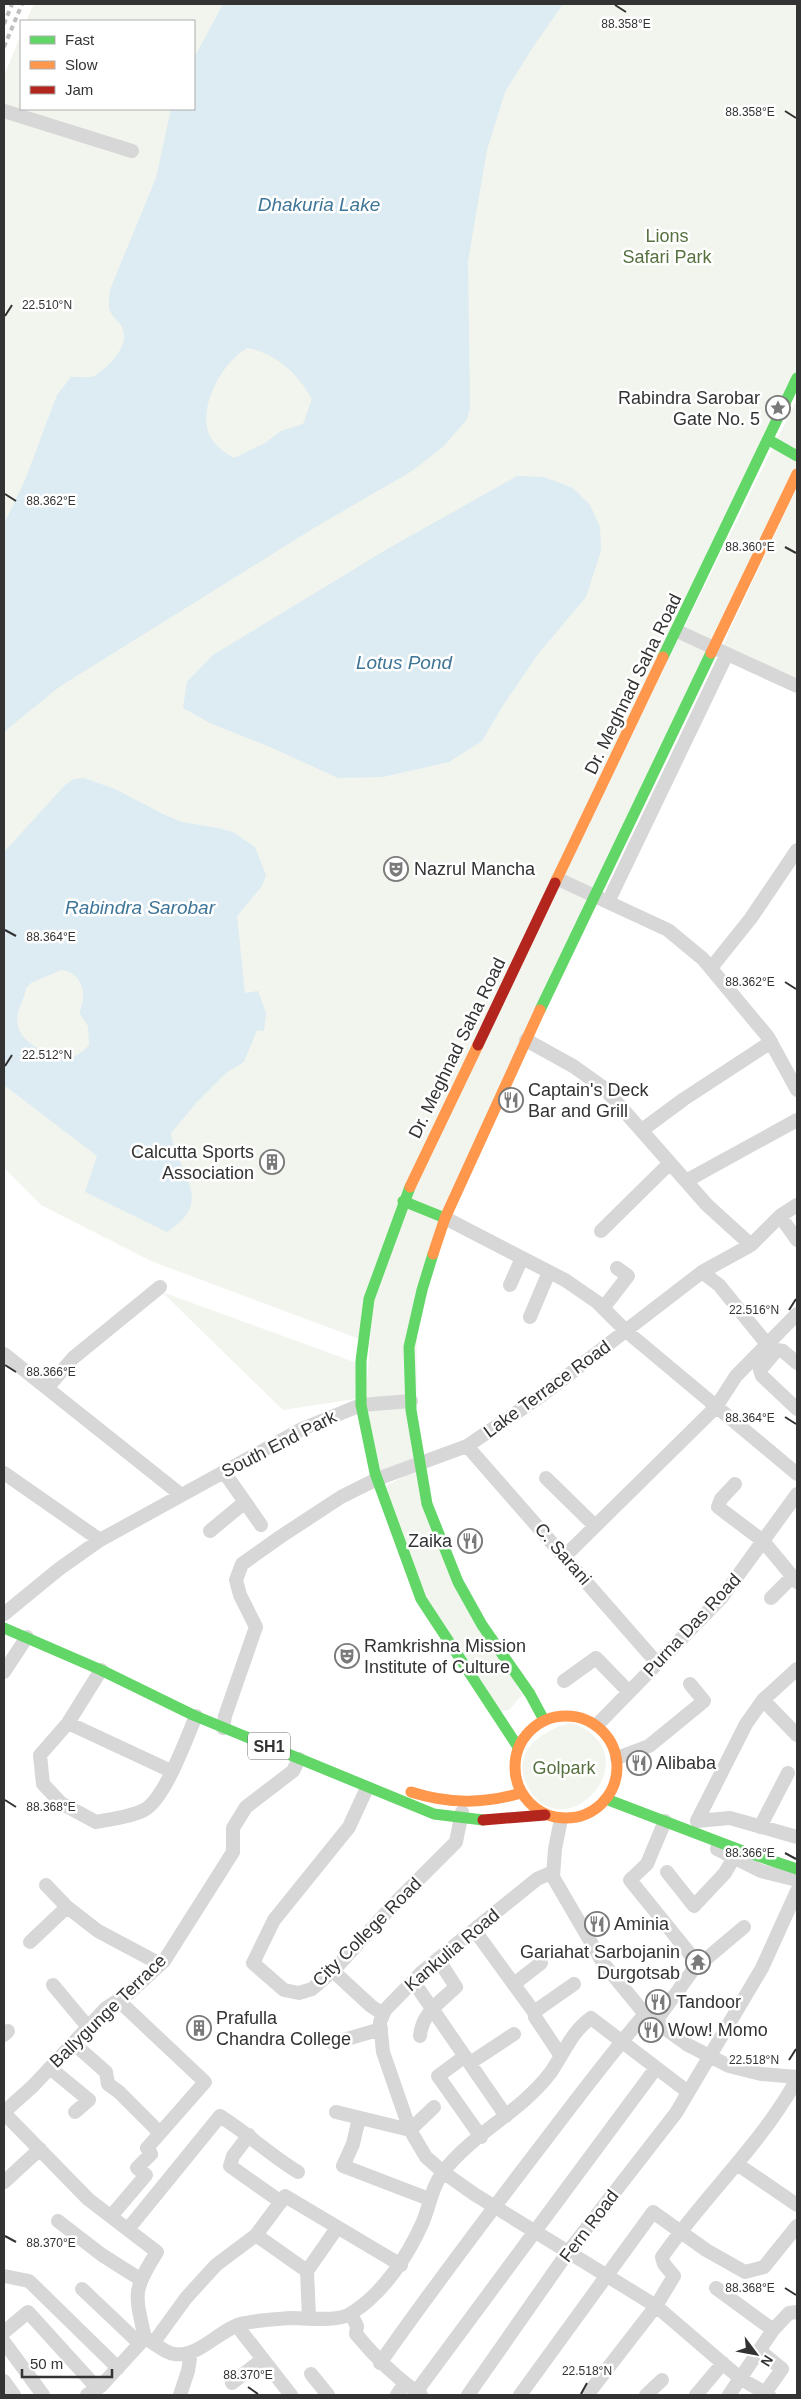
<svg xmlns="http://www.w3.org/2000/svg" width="801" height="2399" font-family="Arial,sans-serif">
	<rect width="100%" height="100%" fill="#fff"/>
	<path fill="#f1f5ed" d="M34 4H797V375L402 1197 365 1341 151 1261 41 1205 4 1168V76L21 34V109H194V21H26Z
		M797 399V469L714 644 683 630Z
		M797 487V681L722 647Z
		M680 635 710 649 445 1215 407 1200Z
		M405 1206 440 1221 417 1299 416 1461 382 1478 365 1412 373 1299Z
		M162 1292 357 1363 355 1399 283 1410Z
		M418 1469 425 1512 522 1695 509 1710 499 1712 425 1597 386 1486Z
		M572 1723C654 1754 566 1851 529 1789 508 1754 541 1729 572 1723Z"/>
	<path fill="#ddebf3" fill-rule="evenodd" d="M223 4H563L531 50 505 92 487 150 468 261 470 408 467 419 444 446 412 471 314 528 59 687 4 732V524L25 480 57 395 71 377C79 376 86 379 94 376 106 370 125 350 124 336 123 314 102 324 111 287L156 178 171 109H194V58ZM248 348C277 354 298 374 312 399L303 424 281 431 265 443 234 458C225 453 216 447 211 438 195 410 223 360 248 348Z
		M517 476 544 477 573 488 590 505 600 527 601 551 586 597 538 654 502 707 482 741 449 762 383 777 338 778 270 747 210 723 183 708 187 682 213 655 389 548Z
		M84 778 115 789 163 814 182 822 218 828 233 832 255 847 266 875 262 886 237 916 245 993 258 991 266 1013 264 1031 257 1030 244 1062 226 1073 197 1102 171 1133C177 1174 217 1200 167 1232L85 1192 97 1156 4 1085V852L65 785 74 779ZM61 970C75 970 85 985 83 999 83 1004 80 1008 80 1014L88 1026 89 1045C85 1050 75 1058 67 1058 52 1058 23 1043 19 1029 13 1012 24 1003 26 988L31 983Z"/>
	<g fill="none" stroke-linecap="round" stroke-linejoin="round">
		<path stroke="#d7d7d7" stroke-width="14" d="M4 111 132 151
			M677 631 797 686
			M558 879 668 930 703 959 768 1037 797 1090
			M608 902 727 654
			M711 968 751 918 797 850
			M526 1040 573 1066 604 1088 707 1205 751 1245
			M642 1130 684 1099 771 1042
			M686 1181 797 1120
			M780 1216 797 1240
			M445 1218 565 1280 597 1302 626 1331 797 1474
			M601 1231 670 1163
			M702 1272 719 1285 767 1344
			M510 1285 522 1258
			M604 1307 628 1276 617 1268
			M530 1317 549 1272
			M4 1354 180 1494
			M797 1363 783 1351 777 1350 760 1370 762 1376 797 1409
			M48 1387 73 1358 160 1287
			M467 1446 657 1663
			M224 1472 261 1525
			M4 1473 100 1540
			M546 1478 595 1526
			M735 1484 721 1499 718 1507 763 1541 797 1582
			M210 1531 245 1502
			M565 1556 716 1407 736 1376 797 1314
			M771 1598 793 1576
			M4 1614 59 1569 100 1540 302 1429 361 1405 411 1401
			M101 1670 68 1723 40 1755 43 1784 61 1803 96 1822C111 1819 131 1817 144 1810 165 1799 186 1739 196 1716
			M4 1672 27 1637
			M564 1681 596 1658 629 1692
			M763 1700 797 1735
			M68 1723 171 1771
			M597 1725 723 1596 797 1494
			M223 1728 225 1716 256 1627 240 1595 236 1580 242 1564 280 1537 341 1497 377 1479 467 1446 541 1396 702 1272 751 1245 780 1216 797 1205
			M617 1758 649 1746 704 1701 690 1684
			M367 1788 349 1827 274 1920 253 1963 284 1990 299 1993 312 1989 333 1971 396 1902 456 1842 462 1812
			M561 1819 555 1849 553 1877 603 1963 645 2014 688 2045 729 2066 761 2074 797 2077
			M665 1821 647 1864 630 1880 698 1964
			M697 1821 746 1724 763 1700 797 1669
			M697 1821 730 1818 797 1837
			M760 1827 788 1773
			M717 1849 761 1871 797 1880
			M553 1872 537 1879 422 1972 385 2010 380 2022 383 2052 410 2130 426 2157 443 2172 474 2194 656 2306 741 2379 769 2395
			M667 1872 694 1906 725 1873 733 1859
			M46 1885 67 1907 98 1931 160 1964
			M475 1931 534 2012 535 2017 561 2056
			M30 1942 67 1907
			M333 1971 371 2006 383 2014
			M413 1981 506 2116
			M514 1984 541 1963
			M53 1985 88 2027
			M534 2012 574 1984
			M656 2021 701 1959H706L744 1927
			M4 2035 8 2031
			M420 2036C422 2013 440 2002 456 1987L438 1959
			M73 2043 106 2072 108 2084 119 2092 160 2133
			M333 2043 381 2029
			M465 2056 438 2076 481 2137
			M470 2063 514 2034
			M50 2068 89 2100 75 2112
			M4 2112 33 2086 106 2008 129 1993 164 1961 233 1852V1828L246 1807 293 1771 299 1759
			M336 2112 410 2130 434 2107
			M4 2113 88 2199 157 2252C132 2291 135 2294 145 2338
			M359 2118 353 2144 343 2166 429 2199
			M249 2135 233 2156 230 2166 281 2202
			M737 2164 797 2205
			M4 2182 40 2149
			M112 2215 146 2175 137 2168 151 2154 147 2148 205 2082 119 2001
			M58 2221 102 2255 140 2279
			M128 2229 220 2116C247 2133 270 2155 298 2172
			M256 2235 307 2271
			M4 2276 29 2281 118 2368
			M716 2288 773 2330 789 2313 797 2312
			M82 2289 139 2343
			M351 2314 357 2326 356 2334C375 2357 396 2378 421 2395
			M309 2318 307 2271 337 2228
			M237 2326 291 2395
			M4 2332 28 2312 97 2388
			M145 2338C154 2342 164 2353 174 2354 200 2358 221 2327 245 2323 260 2320 276 2319 290 2318 306 2318 338 2322 350 2314 382 2295 407 2257 422 2224 430 2206 431 2188 443 2172 473 2133 521 2112 551 2072 564 2053 572 2031 591 2018L688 2092
			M4 2342 43 2395
			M154 2342 186 2298 216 2265 256 2235 285 2196 401 2265
			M760 2351 782 2369 765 2393
			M380 2363C430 2292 482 2223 534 2155 571 2107 606 2059 645 2014
			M311 2374 328 2395
			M4 2381 14 2395
			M232 2383 263 2359
			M416 2392 656 2068
			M87 2395 101 2386 145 2338
			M180 2395 188 2371 191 2352
			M397 2395 404 2384
			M468 2395 568 2252 676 2113 762 1968 797 1891
			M520 2395 653 2212 706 2250 745 2272 764 2267 797 2226
			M587 2395 656 2306 674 2276 664 2264 662 2257C704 2196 761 2145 797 2079
			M646 2395 662 2380
			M696 2395 723 2363
			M729 2395 773 2330"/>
		<path stroke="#63d668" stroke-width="11" d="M769 440 797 456
			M663 657 797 378
			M540 1010 711 653
			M410 1187 369 1299 361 1361V1405L375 1473 421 1599 518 1747
			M403 1201 445 1218
			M433 1254 422 1290 409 1347 411 1410 427 1504 458 1582 482 1625 530 1694 544 1720
			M4 1628 101 1670 193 1715 434 1814 483 1820
			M606 1799 740 1850 797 1869"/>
		<path stroke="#ff974d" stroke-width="11" d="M711 653 797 474
			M555 883 663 657
			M410 1187 478 1045
			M433 1254 445 1218 540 1010
			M515 1767a51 51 0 1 1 102 0a51 51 0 1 1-102 0Z
			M411 1792C449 1804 483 1804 521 1793"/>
		<path stroke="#b3261e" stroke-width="11" d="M478 1045 555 883
			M483 1820 545 1815"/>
		<path stroke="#bebebe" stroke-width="4" stroke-dasharray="5 4" stroke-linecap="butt" d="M4 24 12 4
			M4 47 22 4"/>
	</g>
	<path fill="none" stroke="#333" stroke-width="2" d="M615 5 626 12M785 111 796 118M5 316 12 305M5 494 16 501M785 547 796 553M5 930 16 936M785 982 796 989M5 1066 12 1055M789 1310 796 1299M5 1365 16 1372M785 1417 796 1424M5 1800 16 1807M785 1853 796 1859M789 2060 796 2049M5 2236 16 2242M785 2288 796 2295M248 2387 258 2394M581 2394 587 2383"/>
	<defs>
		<symbol id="sight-ring" viewBox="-11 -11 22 22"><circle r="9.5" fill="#fff" stroke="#7a7a7a" stroke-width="1.5"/><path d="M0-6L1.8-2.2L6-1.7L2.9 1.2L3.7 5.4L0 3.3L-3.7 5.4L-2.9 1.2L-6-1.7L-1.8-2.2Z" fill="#7a7a7a"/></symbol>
		<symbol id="theatre-ring" viewBox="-11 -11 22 22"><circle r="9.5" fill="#fff" stroke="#7a7a7a" stroke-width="1.5"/><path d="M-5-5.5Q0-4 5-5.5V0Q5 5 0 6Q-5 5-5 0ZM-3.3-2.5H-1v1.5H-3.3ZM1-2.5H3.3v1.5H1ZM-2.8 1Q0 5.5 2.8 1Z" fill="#7a7a7a"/></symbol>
		<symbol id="restaurant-ring" viewBox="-11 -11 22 22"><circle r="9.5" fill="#fff" stroke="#7a7a7a" stroke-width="1.5"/><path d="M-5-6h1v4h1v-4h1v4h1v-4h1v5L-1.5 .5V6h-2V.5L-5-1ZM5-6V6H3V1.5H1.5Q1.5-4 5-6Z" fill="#7a7a7a"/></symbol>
		<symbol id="building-ring" viewBox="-11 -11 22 22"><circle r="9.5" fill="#fff" stroke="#7a7a7a" stroke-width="1.5"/><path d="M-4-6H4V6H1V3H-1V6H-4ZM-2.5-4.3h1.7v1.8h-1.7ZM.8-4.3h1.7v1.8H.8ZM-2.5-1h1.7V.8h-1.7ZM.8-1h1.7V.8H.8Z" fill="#7a7a7a"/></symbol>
		<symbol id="temple-ring" viewBox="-11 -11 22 22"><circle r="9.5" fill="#fff" stroke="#7a7a7a" stroke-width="1.5"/><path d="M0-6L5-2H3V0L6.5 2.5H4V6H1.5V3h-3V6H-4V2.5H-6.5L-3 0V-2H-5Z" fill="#7a7a7a"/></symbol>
	</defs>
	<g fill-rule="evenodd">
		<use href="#sight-ring" x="764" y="394" width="28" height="28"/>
		<use href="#theatre-ring" x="382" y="855" width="28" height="28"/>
		<use href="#restaurant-ring" x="497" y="1086" width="28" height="28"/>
		<use href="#building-ring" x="258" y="1148" width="28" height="28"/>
		<use href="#restaurant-ring" x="456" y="1527" width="28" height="28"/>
		<use href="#theatre-ring" x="333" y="1642" width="28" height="28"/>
		<use href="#restaurant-ring" x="625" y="1749" width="28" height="28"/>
		<use href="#restaurant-ring" x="583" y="1910" width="28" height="28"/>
		<use href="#temple-ring" x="684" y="1948" width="28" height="28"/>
		<use href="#restaurant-ring" x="644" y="1988" width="28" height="28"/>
		<use href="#building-ring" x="185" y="2014" width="28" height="28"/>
		<use href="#restaurant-ring" x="637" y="2016" width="28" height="28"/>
	</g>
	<g text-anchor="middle" stroke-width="5" stroke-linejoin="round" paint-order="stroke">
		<rect fill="#fff" stroke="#707070" stroke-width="1" x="248" y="1732.5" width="42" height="27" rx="4"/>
		<g font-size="16" font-weight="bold" fill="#333">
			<text x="269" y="1752">SH1</text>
		</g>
		<g font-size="18" fill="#56703f" stroke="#fff">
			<text x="667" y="242">Lions<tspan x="667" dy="21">Safari Park</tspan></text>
			<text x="564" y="1774">Golpark</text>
		</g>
		<g font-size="18" fill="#333" stroke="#fff" text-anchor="start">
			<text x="760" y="404" text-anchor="end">Rabindra Sarobar<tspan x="760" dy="21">Gate No. 5</tspan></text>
			<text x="414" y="875">Nazrul Mancha</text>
			<text x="528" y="1096">Captain's Deck<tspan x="528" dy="21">Bar and Grill</tspan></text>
			<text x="254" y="1158" text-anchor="end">Calcutta Sports<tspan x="254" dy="21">Association</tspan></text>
			<text x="452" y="1547" text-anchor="end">Zaika</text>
			<text x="364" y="1652">Ramkrishna Mission<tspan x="364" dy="21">Institute of Culture</tspan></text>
			<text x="656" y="1769">Alibaba</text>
			<text x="614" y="1930">Aminia</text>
			<text x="680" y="1958" text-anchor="end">Gariahat Sarbojanin<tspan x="680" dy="21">Durgotsab</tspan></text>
			<text x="676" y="2008">Tandoor</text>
			<text x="216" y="2024">Prafulla<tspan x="216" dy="21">Chandra College</tspan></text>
			<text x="668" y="2036">Wow! Momo</text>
		</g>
		<g font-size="18" fill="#333" stroke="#fff">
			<text transform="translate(633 684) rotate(-64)" y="6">Dr. Meghnad Saha Road</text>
			<text transform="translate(457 1048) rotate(-64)" y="6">Dr. Meghnad Saha Road</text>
			<text transform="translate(547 1389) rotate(-36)" y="6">Lake Terrace Road</text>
			<text transform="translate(279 1444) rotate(-27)" y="6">South End Park</text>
			<text transform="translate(563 1554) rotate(49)" y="6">C. Sarani</text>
			<text transform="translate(692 1625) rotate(-47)" y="6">Purna Das Road</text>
			<text transform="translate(367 1932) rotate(-45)" y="6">City College Road</text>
			<text transform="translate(452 1950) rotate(-40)" y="6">Kankulia Road</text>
			<text transform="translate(108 2011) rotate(-44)" y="6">Ballygunge Terrace</text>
			<text transform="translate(589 2226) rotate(-53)" y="6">Fern Road</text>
		</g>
		<g font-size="19" font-style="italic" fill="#3f7597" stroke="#fff">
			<text x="319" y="211">Dhakuria Lake</text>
			<text x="404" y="669">Lotus Pond</text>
			<text x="140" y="914">Rabindra Sarobar</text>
		</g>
	</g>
	<g font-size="12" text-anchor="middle" fill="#333" stroke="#fff" stroke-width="5" stroke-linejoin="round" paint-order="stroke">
		<text x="626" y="28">88.358°E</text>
		<text x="750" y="116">88.358°E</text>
		<text x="47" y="309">22.510°N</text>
		<text x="51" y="505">88.362°E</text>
		<text x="750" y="551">88.360°E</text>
		<text x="51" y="941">88.364°E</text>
		<text x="750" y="986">88.362°E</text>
		<text x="47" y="1059">22.512°N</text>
		<text x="754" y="1314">22.516°N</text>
		<text x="51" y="1376">88.366°E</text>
		<text x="750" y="1422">88.364°E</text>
		<text x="51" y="1811">88.368°E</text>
		<text x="750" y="1857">88.366°E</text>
		<text x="754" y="2064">22.518°N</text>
		<text x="51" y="2247">88.370°E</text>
		<text x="750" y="2292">88.368°E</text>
		<text x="587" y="2375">22.518°N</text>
		<text x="248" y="2379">88.370°E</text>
	</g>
	<rect width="801" height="2399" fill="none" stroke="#333333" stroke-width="10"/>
	<rect x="20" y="20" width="175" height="90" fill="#ffffff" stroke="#adadad"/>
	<rect x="30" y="36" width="25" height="8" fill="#63d668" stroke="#adadad"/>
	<text x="65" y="45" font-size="15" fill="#333333">Fast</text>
	<rect x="30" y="61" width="25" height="8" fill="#ff974d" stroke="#adadad"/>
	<text x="65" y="70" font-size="15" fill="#333333">Slow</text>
	<rect x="30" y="86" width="25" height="8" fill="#b3261e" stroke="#adadad"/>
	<text x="65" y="95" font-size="15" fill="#333333">Jam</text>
	<g transform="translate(756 2354) rotate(122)" stroke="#ffffff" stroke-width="4" paint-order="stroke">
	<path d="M0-4L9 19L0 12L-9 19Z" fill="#333333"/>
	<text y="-8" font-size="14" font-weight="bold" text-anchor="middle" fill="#333333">N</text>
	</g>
	<path d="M22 2369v8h90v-8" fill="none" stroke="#333333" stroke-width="2.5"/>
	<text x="30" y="2369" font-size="15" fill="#333333" stroke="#ffffff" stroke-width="4" paint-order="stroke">50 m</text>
</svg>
